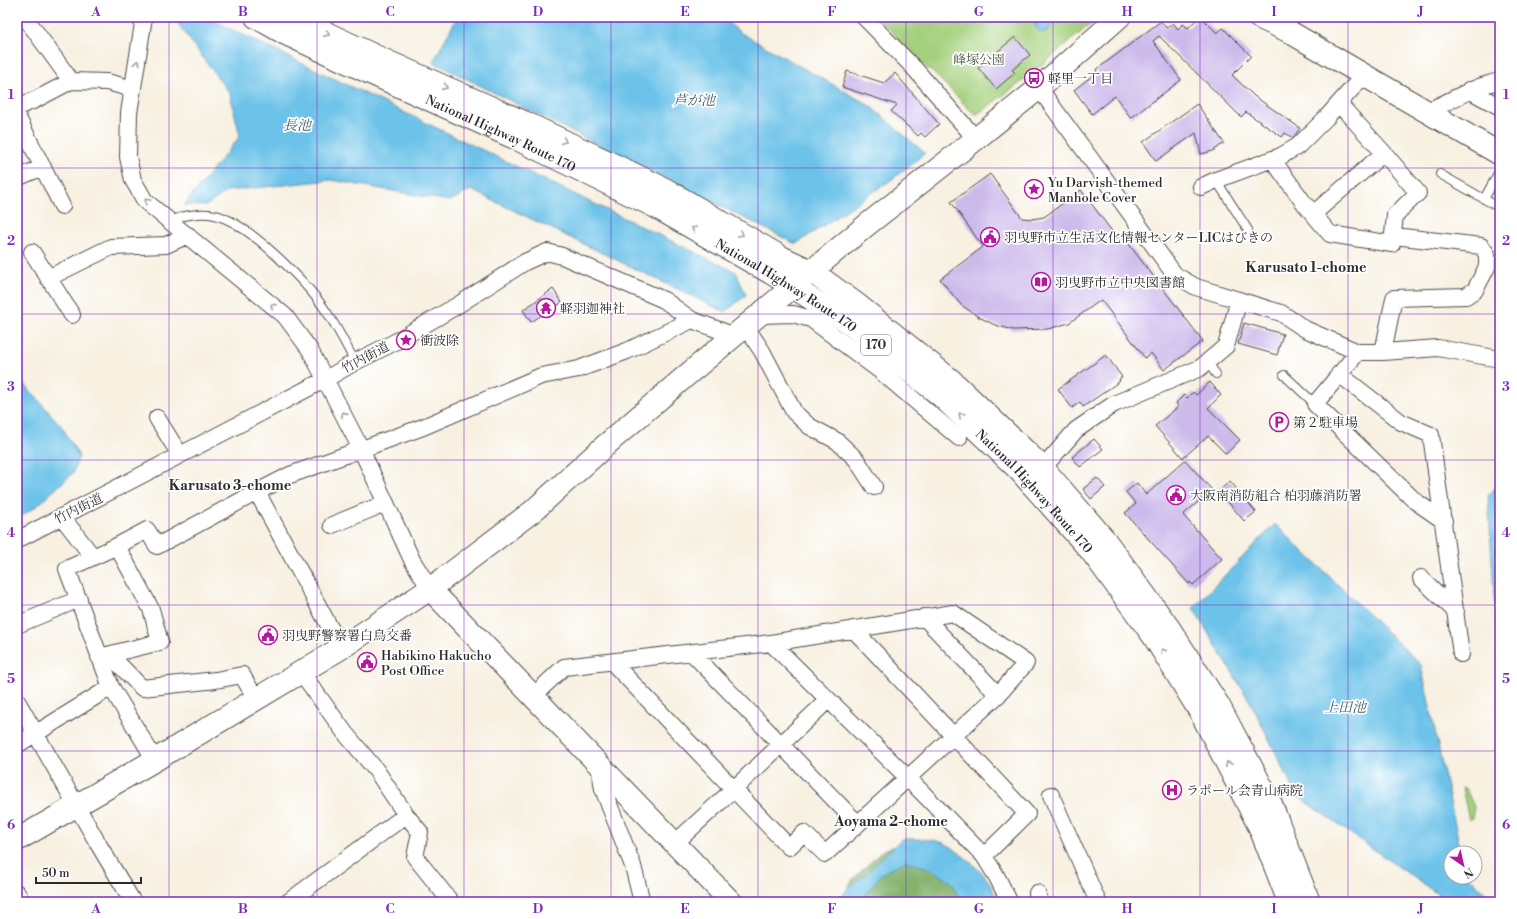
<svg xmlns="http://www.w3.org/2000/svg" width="1517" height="919" font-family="'Libre Bodoni','Noto Serif JP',serif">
	<rect width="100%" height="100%" fill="#fff"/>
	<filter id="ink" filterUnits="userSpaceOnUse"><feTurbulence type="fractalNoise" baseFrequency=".025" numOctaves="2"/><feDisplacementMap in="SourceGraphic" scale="8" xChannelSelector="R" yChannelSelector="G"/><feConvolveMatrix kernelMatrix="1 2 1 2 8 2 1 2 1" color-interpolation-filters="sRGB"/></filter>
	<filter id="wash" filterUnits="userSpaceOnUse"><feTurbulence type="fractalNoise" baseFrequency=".012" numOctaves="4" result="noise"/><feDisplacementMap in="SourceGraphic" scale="16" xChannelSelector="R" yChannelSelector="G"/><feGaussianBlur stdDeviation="0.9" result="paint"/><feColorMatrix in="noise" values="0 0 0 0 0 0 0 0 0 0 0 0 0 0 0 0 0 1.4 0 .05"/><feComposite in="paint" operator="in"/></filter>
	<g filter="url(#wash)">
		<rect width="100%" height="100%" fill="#f8f1e2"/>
		<path fill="#a5d17e" stroke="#687e54" d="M875 17H1099L1016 86 976 115 966 106 939 78 912 55 889 28Z
			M1462 788 1466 789 1474 807 1472 818 1469 820Z"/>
		<path fill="#84b36d" stroke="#586f4c" d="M907 842 939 857 971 902H839L853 879 883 850Z"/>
		<path fill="#6cc2e9" stroke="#4c768a" d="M1035 24a8 8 0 1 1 16 0a8 8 0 1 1-16 0Z
			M173 17H206L736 272 746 295 725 312 471 190 450 201 331 180 227 191 206 206 184 205 240 136 230 94Z
			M457 17H721L741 33 869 105 925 153 891 180 796 244 433 62Z
			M17 375 62 427 79 456 73 473 38 505 17 519Z
			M1497 484 1500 485V690L1488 496Z
			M1275 524 1421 665 1461 853H1451V877H1469L1480 888 1500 902H1449L1297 796 1252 705 1193 608Z
			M901 839C916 839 930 838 944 843 954 847 981 870 987 879 992 885 995 894 996 902H961L952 883 931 869 906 861 881 874 860 902H838L847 889 865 875Z"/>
		<g id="blocks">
			<path fill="#ccbaeb" d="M1199 17H1201L1217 33 1223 28 1251 56 1232 75 1254 96 1300 128 1293 138 1285 133 1282 137 1246 112 1241 117 1159 36 1153 41 1181 80 1131 118 1115 96 1092 114 1074 90 1097 72 1096 70 1161 21 1166 28 1173 23 1178 29 1183 24 1188 28Z
				M1015 37 1030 55 1012 70 1015 73 996 89 978 68Z
				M847 71 884 83 895 73 939 124 925 137 921 133 918 136 891 111 897 105 842 87Z
				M1197 104 1224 143 1213 151 1201 154 1196 133 1156 161 1143 142Z
				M990 174 1022 218 1032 219 1044 217 1081 190 1117 238 1121 234 1203 341 1164 370 1151 353 1145 358 1101 300 1069 323 1048 329 1013 330 995 325 979 317 961 305 940 279 983 247 951 202Z
				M553 289 562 302 546 314 545 313 531 322 523 310Z
				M1244 323 1283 334 1277 355 1238 344Z
				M1106 355 1122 377 1119 379 1120 381 1083 407 1080 402 1072 408 1058 389Z
				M1210 382 1221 395 1208 408 1240 440 1226 454 1208 436 1183 458 1155 426 1179 406 1176 403 1184 395 1187 398 1193 392 1196 395Z
				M1094 439 1103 449 1080 467 1072 457Z
				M1185 460 1212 490 1183 515 1222 559 1193 585 1190 582 1189 584 1125 513 1136 504 1126 492 1137 483 1146 495Z
				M1097 478 1105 487 1091 499 1083 489Z
				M1230 481 1256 512 1244 521 1219 491Z"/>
		</g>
	</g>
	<g filter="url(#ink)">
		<use href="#blocks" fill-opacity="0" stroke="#4a4946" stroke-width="1"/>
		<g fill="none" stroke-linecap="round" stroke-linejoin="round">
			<defs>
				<path id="lane" d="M1440 174 1500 208
					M1216 180 1248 230
					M1484 199 1500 170
					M171 221C183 215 201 212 215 215 249 223 307 283 326 311 337 327 346 345 355 362
					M1207 362 1216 374
					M1284 375 1315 404"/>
				<path id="street" d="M25 17 71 81
					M144 17 129 113 128 157 133 180 145 201 285 316 310 350 361 449 412 560 430 589
					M864 17 914 68 976 139
					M1039 88 1175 275 1196 287 1281 313 1305 329 1358 352H1383L1438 348 1500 359
					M1469 90 1500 107
					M17 107 35 100 71 81 107 82 133 89
					M1427 111C1452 101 1473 86 1500 81
					M17 116 62 206
					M1272 159 1304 203 1330 234 1392 244 1395 215 1418 193 1384 153 1339 104
					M17 178 43 167
					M1201 187 1216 180 1281 156 1298 146 1326 118 1364 75
					M1313 214 1384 153
					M32 252 72 315
					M48 278 111 247 166 245 188 235
					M760 315 793 314 811 319 879 370 959 438
					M746 327 762 351 794 412 809 426 837 441 856 459 874 487
					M1358 352 1315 404 1415 501 1444 521
					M1383 352 1394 298 1466 296 1475 290 1487 267V254L1481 246 1394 236
					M1339 374 1401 422 1431 435 1461 654
					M157 418 180 455
					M1043 468 1076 430 1114 404 1200 368 1226 346 1239 300
					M257 492 290 475 423 427 541 376 579 369 627 351 692 320
					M62 517 93 557
					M332 525 386 503
					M17 540 326 379 355 362 395 342 458 305 525 262 547 252 562 256 664 300 692 320 735 336
					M117 546 67 569 111 687 155 760
					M1421 578 1456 612
					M924 617 998 695
					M17 625 79 599
					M853 629 1027 814 984 856
					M771 643 908 778 984 856 997 877 1009 901
					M691 652 858 824
					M110 655 142 688 216 680 242 675 256 699
					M99 657 160 642 151 609 117 546 147 530 157 546 257 492 341 648
					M301 672 345 733 376 770 406 815 420 832 415 857 451 902
					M533 696 564 667 771 643 953 613 1026 663 998 695 825 854 804 833 789 847 612 662
					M17 701 100 847 133 902
					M17 745 111 687
					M599 764 603 789 633 866 642 902
					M1051 795 1098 902
					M675 843 734 789 828 700
					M17 893 22 902
					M1037 893 1040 902
					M288 902 406 815"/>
				<path id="secondary" d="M1258 17 1288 31 1500 154
					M430 589 731 902
					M17 840 155 760 341 648 430 589 533 511 607 444 687 375 868 224 976 139 1039 88 1119 17"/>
				<g id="highway">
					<path id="s1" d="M256 17 284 33 377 76 517 139 656 207 771 273 846 321 940 395 1018 469 1091 551 1154 637 1202 715 1260 828 1289 902"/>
					<path d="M292 17 382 59 524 122 665 189 783 258 811 271 859 306 951 380 1043 468 1105 540 1169 628 1219 706 1271 804 1309 902"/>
				</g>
			</defs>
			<use href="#lane" stroke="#4a4946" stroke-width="10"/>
			<use href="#street" stroke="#4a4946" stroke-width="18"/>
			<use href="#secondary" stroke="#4a4946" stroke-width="24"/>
			<use href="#highway" stroke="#4a4946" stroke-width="24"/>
			<use href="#lane" stroke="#fff" stroke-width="8"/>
			<use href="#street" stroke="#fff" stroke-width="16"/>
			<use href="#secondary" stroke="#fff" stroke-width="22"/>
			<use href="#highway" stroke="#fff" stroke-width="22"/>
		</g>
		<defs><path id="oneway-chevron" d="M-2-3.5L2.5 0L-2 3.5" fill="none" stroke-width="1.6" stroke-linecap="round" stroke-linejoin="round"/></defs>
		<g stroke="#a0a0a0">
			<use href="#oneway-chevron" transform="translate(327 34) rotate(25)"/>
			<use href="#oneway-chevron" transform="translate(137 63) rotate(-81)"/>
			<use href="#oneway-chevron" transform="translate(445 87) rotate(24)"/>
			<use href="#oneway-chevron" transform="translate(564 141) rotate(25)"/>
			<use href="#oneway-chevron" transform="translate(147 201) rotate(-133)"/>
			<use href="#oneway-chevron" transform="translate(694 229) rotate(-150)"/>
			<use href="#oneway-chevron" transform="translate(741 234) rotate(30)"/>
			<use href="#oneway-chevron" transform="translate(273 306) rotate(-138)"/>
			<use href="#oneway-chevron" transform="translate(344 414) rotate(-117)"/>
			<use href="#oneway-chevron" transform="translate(961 415) rotate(-137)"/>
			<use href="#oneway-chevron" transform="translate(1163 651) rotate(-122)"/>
			<use href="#oneway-chevron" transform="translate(1228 764) rotate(-117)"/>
		</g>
	</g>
	<path fill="none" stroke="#7b2cbf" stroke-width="1" stroke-opacity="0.55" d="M169 17V902M317 17V902M464 17V902M611 17V902M758 17V902M906 17V902M1053 17V902M1200 17V902M1348 17V902M17 168H1500M17 314H1500M17 460H1500M17 605H1500M17 751H1500"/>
	<defs>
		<symbol id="bus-ring" viewBox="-11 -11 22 22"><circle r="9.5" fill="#fff" stroke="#b5179e" stroke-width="1.5"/><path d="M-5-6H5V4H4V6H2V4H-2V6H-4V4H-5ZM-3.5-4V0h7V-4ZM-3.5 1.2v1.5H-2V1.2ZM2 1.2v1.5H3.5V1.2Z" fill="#b5179e"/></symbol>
		<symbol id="sight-ring" viewBox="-11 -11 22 22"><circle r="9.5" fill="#fff" stroke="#b5179e" stroke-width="1.5"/><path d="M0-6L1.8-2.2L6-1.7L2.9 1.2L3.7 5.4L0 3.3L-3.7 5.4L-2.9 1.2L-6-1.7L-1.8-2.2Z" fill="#b5179e"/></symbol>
		<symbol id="civic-ring" viewBox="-11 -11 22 22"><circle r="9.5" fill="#fff" stroke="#b5179e" stroke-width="1.5"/><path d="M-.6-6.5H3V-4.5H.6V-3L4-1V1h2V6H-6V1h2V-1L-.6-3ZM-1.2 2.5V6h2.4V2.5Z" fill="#b5179e"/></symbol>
		<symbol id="library-ring" viewBox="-11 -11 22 22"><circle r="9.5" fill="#fff" stroke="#b5179e" stroke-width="1.5"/><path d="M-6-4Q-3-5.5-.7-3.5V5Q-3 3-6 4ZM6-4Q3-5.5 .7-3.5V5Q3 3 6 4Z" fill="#b5179e"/></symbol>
		<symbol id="temple-ring" viewBox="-11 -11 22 22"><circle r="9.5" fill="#fff" stroke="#b5179e" stroke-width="1.5"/><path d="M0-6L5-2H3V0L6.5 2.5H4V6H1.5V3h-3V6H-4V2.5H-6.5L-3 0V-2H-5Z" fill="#b5179e"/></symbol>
		<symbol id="parking-ring" viewBox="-11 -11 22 22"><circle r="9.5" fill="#fff" stroke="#b5179e" stroke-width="1.5"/><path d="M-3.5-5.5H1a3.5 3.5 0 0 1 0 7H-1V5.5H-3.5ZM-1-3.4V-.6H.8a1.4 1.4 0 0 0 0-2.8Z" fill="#b5179e"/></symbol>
		<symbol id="hospital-ring" viewBox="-11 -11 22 22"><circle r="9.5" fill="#fff" stroke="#b5179e" stroke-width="1.5"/><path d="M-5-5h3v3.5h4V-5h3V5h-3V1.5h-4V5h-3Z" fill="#b5179e"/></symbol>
	</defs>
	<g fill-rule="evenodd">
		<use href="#bus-ring" x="1023" y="67" width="22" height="22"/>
		<use href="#sight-ring" x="1023" y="178" width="22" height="22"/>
		<use href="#civic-ring" x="979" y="226" width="22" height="22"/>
		<use href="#library-ring" x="1030" y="271" width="22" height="22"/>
		<use href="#temple-ring" x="535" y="297" width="22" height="22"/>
		<use href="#sight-ring" x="395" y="329" width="22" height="22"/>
		<use href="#parking-ring" x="1268" y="411" width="22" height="22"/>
		<use href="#civic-ring" x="1165" y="484" width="22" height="22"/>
		<use href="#civic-ring" x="257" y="624" width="22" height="22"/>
		<use href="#civic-ring" x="356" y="651" width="22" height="22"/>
		<use href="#hospital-ring" x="1161" y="779" width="22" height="22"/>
	</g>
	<g text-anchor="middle" stroke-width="3.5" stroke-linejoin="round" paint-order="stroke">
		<rect fill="#fff" stroke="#6b6b6b" stroke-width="1" x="861" y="335" width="30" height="20" rx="3"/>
		<g font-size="12" font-weight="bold" fill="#2b2b2b">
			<text x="876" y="349">170</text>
		</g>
		<g font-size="13" fill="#505d44" stroke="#fff">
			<text x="979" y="64">峰塚公園</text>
		</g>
		<g font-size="13" fill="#2b2b2b" stroke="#fff" text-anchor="start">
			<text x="1048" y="83">軽里一丁目</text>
			<text x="1048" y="187">Yu Darvish-themed<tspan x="1048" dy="15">Manhole Cover</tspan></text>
			<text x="1004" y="242">羽曳野市立生活文化情報センターLICはびきの</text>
			<text x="1055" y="287">羽曳野市立中央図書館</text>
			<text x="560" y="313">軽羽迦神社</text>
			<text x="420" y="345">衝波除</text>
			<text x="1293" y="427">第２駐車場</text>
			<text x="1190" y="500">大阪南消防組合 柏羽藤消防署</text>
			<text x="282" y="640">羽曳野警察署白鳥交番</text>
			<text x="381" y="660">Habikino Hakucho<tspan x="381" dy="15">Post Office</tspan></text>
			<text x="1186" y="795">ラポール会青山病院</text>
		</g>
		<g font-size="13" fill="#2b2b2b" stroke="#fff">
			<text dy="5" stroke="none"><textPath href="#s1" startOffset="271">National Highway Route 170</textPath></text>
			<text dy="5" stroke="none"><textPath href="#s1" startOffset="595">National Highway Route 170</textPath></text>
			<text transform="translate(365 357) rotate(-28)" y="5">竹内街道</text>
			<text dy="5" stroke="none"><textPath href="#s1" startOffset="919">National Highway Route 170</textPath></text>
			<text transform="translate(78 508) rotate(-26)" y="5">竹内街道</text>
		</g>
		<g font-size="14" font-style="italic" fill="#42606e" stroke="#fff">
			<text x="694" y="105">芦が池</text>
			<text x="297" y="130">長池</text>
			<text x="1345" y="712">上田池</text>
		</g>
		<g font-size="14" font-weight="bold" fill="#2b2b2b" stroke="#fff">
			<text x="1306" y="272">Karusato 1-chome</text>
			<text x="230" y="490">Karusato 3-chome</text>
			<text x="891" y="826">Aoyama 2-chome</text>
		</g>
	</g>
	<rect width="1517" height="919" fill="none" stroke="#fff" stroke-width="44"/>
	<g transform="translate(1463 865) rotate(146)"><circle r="19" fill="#ffffff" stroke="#aaaaaa"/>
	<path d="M0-3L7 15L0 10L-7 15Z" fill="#b5179e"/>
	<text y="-6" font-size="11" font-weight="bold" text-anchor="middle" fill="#2b2b2b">N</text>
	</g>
	<path d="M36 877v6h105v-6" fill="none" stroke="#2b2b2b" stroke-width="2"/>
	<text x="42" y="877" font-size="12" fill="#2b2b2b" stroke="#ffffff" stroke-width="3" paint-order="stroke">50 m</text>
	<rect x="22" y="22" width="1473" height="875" fill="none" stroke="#7b2cbf" stroke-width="1.5"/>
	<g font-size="13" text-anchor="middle" font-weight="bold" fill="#7b2cbf">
		<text x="96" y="16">A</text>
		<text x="243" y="16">B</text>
		<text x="390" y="16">C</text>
		<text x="538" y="16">D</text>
		<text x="685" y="16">E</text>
		<text x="832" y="16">F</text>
		<text x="979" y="16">G</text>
		<text x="1127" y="16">H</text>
		<text x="1274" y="16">I</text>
		<text x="1421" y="16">J</text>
		<text x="11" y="99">1</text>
		<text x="1506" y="99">1</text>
		<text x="11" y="245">2</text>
		<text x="1506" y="245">2</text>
		<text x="11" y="391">3</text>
		<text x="1506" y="391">3</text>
		<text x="11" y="537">4</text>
		<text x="1506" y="537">4</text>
		<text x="11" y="683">5</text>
		<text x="1506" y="683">5</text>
		<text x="11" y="829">6</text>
		<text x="1506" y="829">6</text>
		<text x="96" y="913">A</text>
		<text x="243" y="913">B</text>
		<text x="390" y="913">C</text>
		<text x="538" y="913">D</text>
		<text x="685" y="913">E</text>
		<text x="832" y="913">F</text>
		<text x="979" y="913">G</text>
		<text x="1127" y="913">H</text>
		<text x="1274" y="913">I</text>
		<text x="1421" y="913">J</text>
	</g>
</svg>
